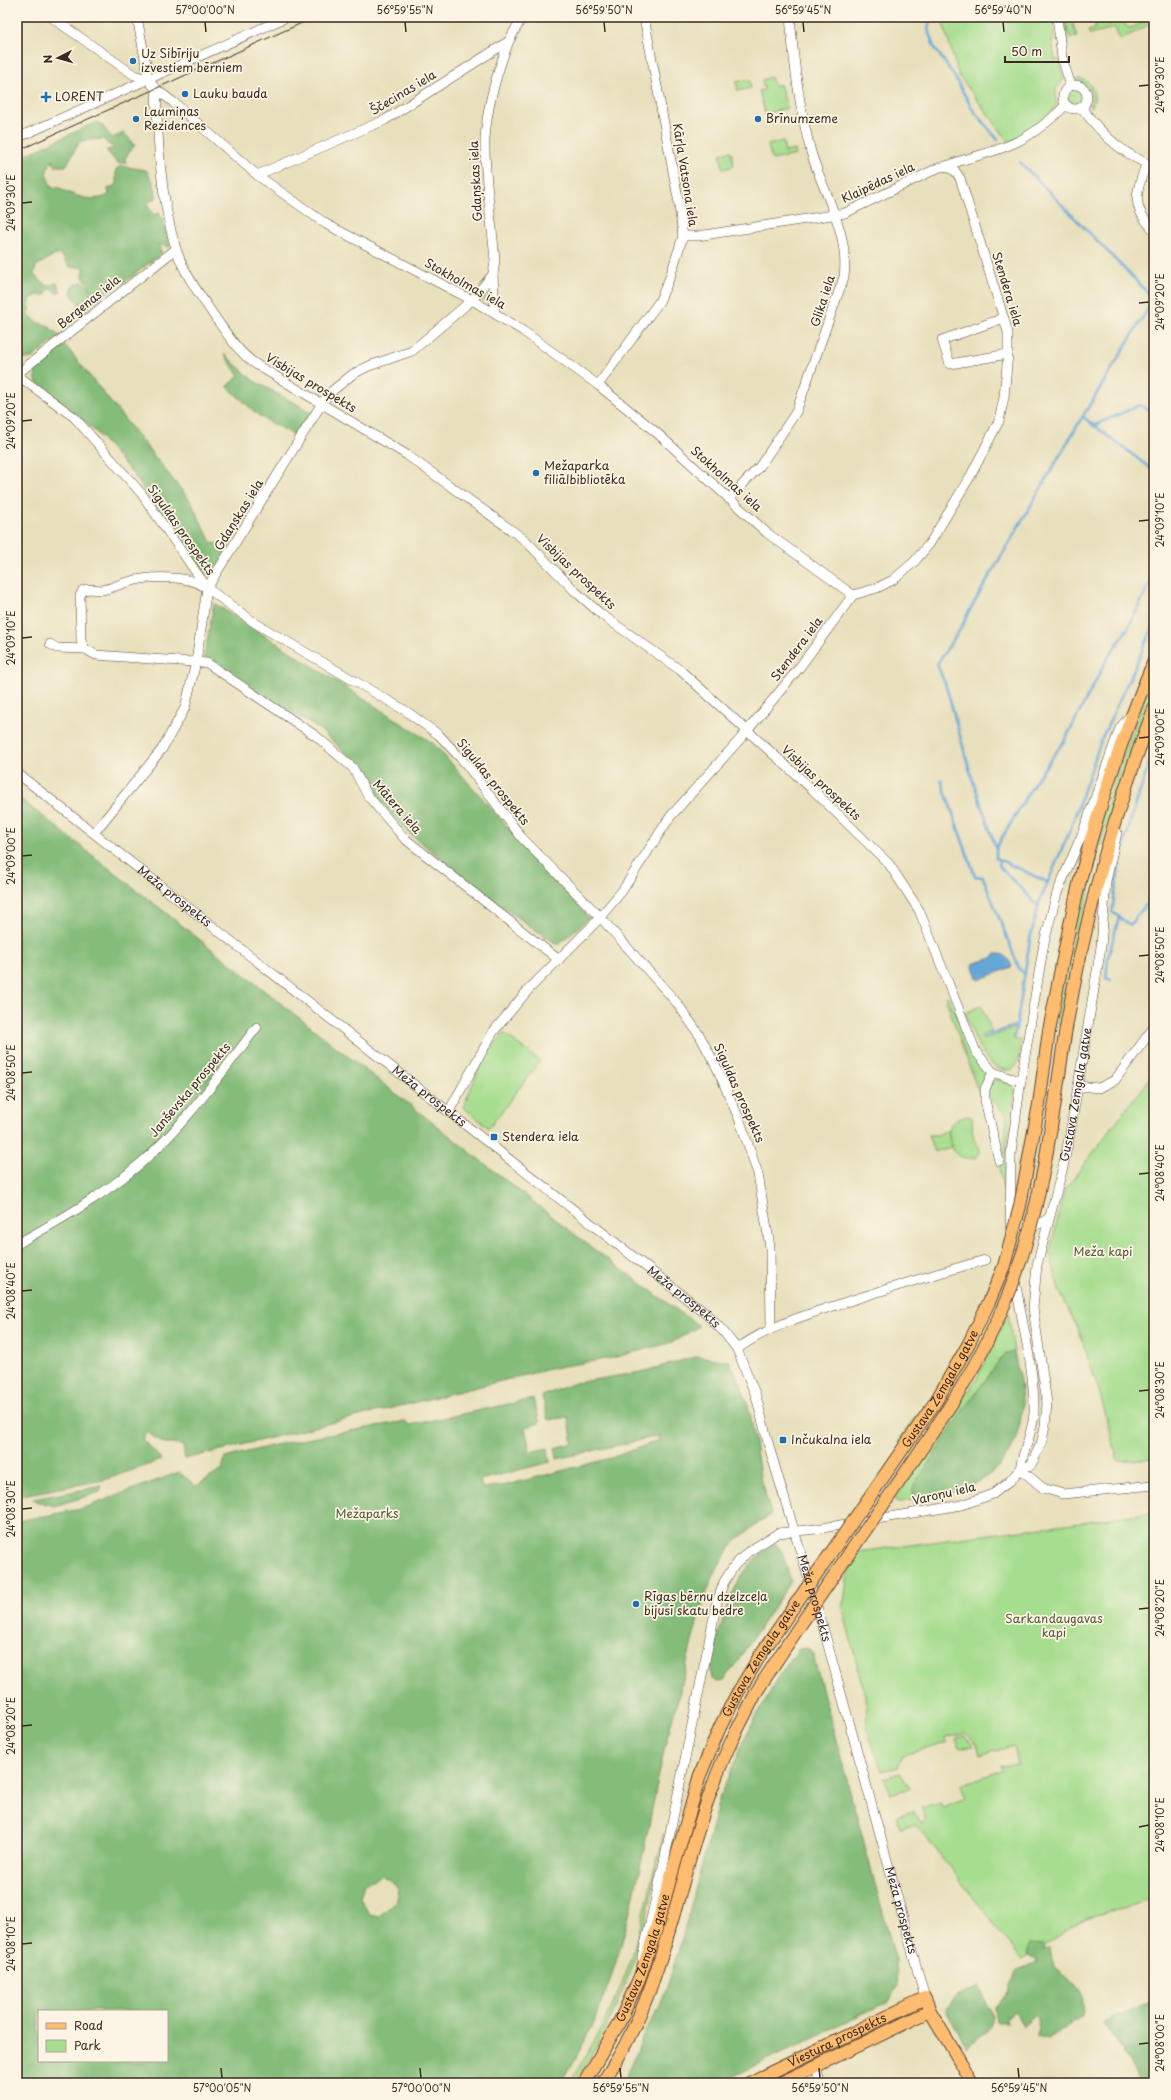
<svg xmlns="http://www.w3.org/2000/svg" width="1171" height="2100" font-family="'Playpen Sans',sans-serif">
	<rect width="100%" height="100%" fill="#fcf5e5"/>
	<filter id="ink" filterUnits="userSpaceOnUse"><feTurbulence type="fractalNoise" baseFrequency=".025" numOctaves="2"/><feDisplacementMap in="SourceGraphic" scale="8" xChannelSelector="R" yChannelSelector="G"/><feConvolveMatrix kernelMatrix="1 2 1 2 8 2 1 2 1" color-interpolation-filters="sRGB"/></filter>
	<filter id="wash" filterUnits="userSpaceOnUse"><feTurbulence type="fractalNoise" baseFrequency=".012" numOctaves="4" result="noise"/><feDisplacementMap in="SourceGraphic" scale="16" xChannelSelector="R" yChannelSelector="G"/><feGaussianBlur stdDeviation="0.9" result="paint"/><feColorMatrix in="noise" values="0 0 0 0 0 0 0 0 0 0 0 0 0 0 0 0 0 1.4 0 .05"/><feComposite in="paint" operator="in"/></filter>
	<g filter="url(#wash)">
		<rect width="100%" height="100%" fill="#e8e0bc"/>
		<path fill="#a6dd8e" stroke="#708456" d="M941 17H1054C1055 26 1053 32 1054 40L1052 41 1055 60 1059 59 1064 79 1056 89V106L1053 110 1032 130 1009 142 959 76Z
			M1061 17H1065L1068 46H1067L1066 38 1063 35Z
			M1066 17H1071L1077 37 1071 38 1070 34H1068Z
			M1092 17H1099L1103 26 1122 19 1126 26 1130 28 1154 18V22L1120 40 1115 28 1089 34 1088 31 1096 28Z
			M771 77 774 86 780 84 787 108 765 114 759 91 764 90 762 80Z
			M749 79 751 88 738 91 736 82Z
			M1074 79C1091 76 1099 96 1091 109 1089 86 1093 92 1074 79Z
			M1068 97a8 8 0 1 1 16 0a8 8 0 1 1-16 0Z
			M783 141 785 152 795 150 796 155 772 160 768 145Z
			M731 151 734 166 723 169 720 154Z
			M488 287V302L480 299Z
			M1154 676V690L1125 766 1096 858 1060 1025 1057 1024C1065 976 1074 928 1085 881 1102 811 1127 742 1154 676Z
			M947 996 949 998 964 1032 985 1068 986 1077 981 1095 979 1094 945 997Z
			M981 1006 992 1031 981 1036 983 1040 1015 1028 1013 1039 1021 1040C1020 1051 1021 1070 1006 1070 984 1071 972 1030 965 1013Z
			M504 1033 540 1061 489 1128 463 1107 483 1060Z
			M1154 1072V1458L1118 1461 1100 1394 1079 1331 1059 1290 1050 1252 1064 1191Z
			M996 1079 1009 1082 1015 1090 1006 1157 1005 1199 999 1167 1003 1159 1007 1117C1005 1106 972 1096 996 1079Z
			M970 1116 972 1118C973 1123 972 1129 973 1135 974 1145 987 1149 975 1158 969 1158 964 1159 959 1156 951 1151 945 1132 952 1123 956 1119 964 1117 970 1116Z
			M948 1130 951 1147 934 1152 928 1135H937Z
			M1008 1312 1014 1352 1004 1355 961 1413 912 1489 913 1500 898 1502 894 1500 976 1380Z
			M916 1415 929 1423 910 1451 898 1442Z
			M1154 1512V1899L1086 1918 1022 1960 916 1824 900 1829 896 1816 913 1811 922 1823 927 1819 921 1808 940 1802 942 1807 966 1798 961 1785 1002 1770 1001 1765 1018 1763 1014 1746 980 1755 977 1744 966 1733 946 1738 947 1743 903 1755 898 1767 882 1771C874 1746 864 1732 867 1704L843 1609 848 1573 858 1552Z
			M965 1736 974 1745 959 1748 956 1738Z
			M900 1773 910 1788 890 1794 884 1778Z
			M664 1833C663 1850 657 1867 654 1884 639 1956 615 2022 574 2083H569C593 2046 614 2008 628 1966 643 1923 653 1878 664 1833Z
			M908 2013 912 2014 818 2060 816 2057Z
			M809 2060 810 2063 770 2083H760Z"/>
		<path fill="#84bc79" stroke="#60734c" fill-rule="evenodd" d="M96 122 101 124 112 138 123 133 131 140V143L135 145 125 158 126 163H117L106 150 114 149 103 139 80 141 66 166H55L53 160C44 173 46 173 51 187 63 187 62 190 72 194 84 199 96 201 109 195L108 189 116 185V169L121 166 146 170C151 179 157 187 156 198L147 203 153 215 159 213 163 221 170 247 158 244 162 253 125 282 115 285 80 315 76 310 79 304 71 293 73 286 82 282 91 289 83 277 84 267H70L60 254 51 257 36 266 34 275 47 286 57 283 61 291 57 293 52 289 48 290 45 295H38L30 299 29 311 27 312 38 323 47 325 60 336 32 358 23 359 17 363V159Z
			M65 345 191 502 212 544 225 542 230 546 212 574 206 575 133 474 95 431 37 383C29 364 52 354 65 345Z
			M224 354 254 381 313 413 298 437 259 416 227 386 239 376Z
			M214 603 434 744 589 918 558 945 499 905 409 833 374 795 357 763 319 729 204 658Z
			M17 796 587 1244 699 1326 673 1342 612 1358 558 1367 185 1459 183 1446 161 1442 147 1432 142 1439 162 1460 104 1480 17 1496Z
			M1014 1352C1017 1368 1022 1387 1022 1403 1020 1473 973 1491 913 1500L912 1489 961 1413 1004 1355Z
			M698 1356 729 1361 740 1382 750 1413 761 1481 771 1514C760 1523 735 1539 728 1550 702 1589 693 1639 682 1684 677 1703 671 1722 666 1741 641 1854 626 1986 560 2083H17V1521L81 1509 179 1472 196 1486 222 1470 225 1458 274 1445 405 1421 410 1425 533 1399 540 1423 525 1427 530 1452 548 1448 550 1462 480 1480 482 1488 507 1485 611 1458 659 1440 658 1436 557 1459 555 1448 573 1443 568 1417 548 1420 542 1396 575 1383 641 1372ZM382 1875C385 1878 389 1880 392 1882 409 1896 389 1907 379 1916L369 1914 360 1898 364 1884ZM39 2011H167V2061H39Z
			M102 1486 100 1492 54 1506 35 1501 33 1499Z
			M775 1543 782 1552 791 1581 724 1681 717 1682 712 1679C709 1666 714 1653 717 1640 728 1601 739 1565 775 1543Z
			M806 1648 809 1649 813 1655 896 1961 898 1986 887 2003 718 2083H623L642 2039 660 2006 668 1984 684 1932 720 1796 745 1738 758 1713 785 1666 799 1649Z
			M1030 1944 1044 1945 1043 1950 1050 1948 1053 1967C1072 1983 1088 1989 1082 2016L1048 2039 1037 2036 1038 2025 1036 2015 1023 2026 1015 2012 1006 2017 1007 2022H996L994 2009 1008 1992 1016 1972 1038 1961 1027 1955Z
			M979 1986 992 2016 989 2029 966 2046 946 2009 956 1996Z
			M1154 2000V2083H1140L1122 2050 1103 2022Z"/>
		<path fill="#66a7d9" stroke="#50687c" d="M996 954C1006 953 1009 959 1012 967L978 980 972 964 992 958Z"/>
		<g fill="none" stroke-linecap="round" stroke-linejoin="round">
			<path stroke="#66a7d9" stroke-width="2.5" d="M930 17 928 30 934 47 953 74 973 110 998 140
				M1020 162 1154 299
				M1083 417 1154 471
				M1093 426 1140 405 1153 412
				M1154 749 1131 819 1120 861 1112 912 1130 925 1154 894
				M941 780 975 876 983 877 1019 968 1024 974
				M996 848 971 775 946 686 937 664 963 625 967 615 1080 421 1154 299
				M1000 860 999 866 1038 906
				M1047 882 996 858V848L1038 777 1065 740 1107 659 1128 628 1154 575
				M1111 980 1106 978 1108 958 1119 917
				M984 1037 1017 1025
				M1015 1037 1030 939 1039 903 1070 830 1102 738 1154 625"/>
		</g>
	</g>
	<g filter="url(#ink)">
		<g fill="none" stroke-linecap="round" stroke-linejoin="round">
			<defs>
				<g id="minor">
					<path d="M51 17 134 75 147 79 156 89 173 102 257 175 326 224 472 300 523 331 598 385 657 433 767 533 853 595"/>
					<path d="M137 17 147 69V79"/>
					<path d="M1057 17 1062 58 1071 86"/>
					<circle cx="1075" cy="97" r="12"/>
					<path d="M156 89C158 142 160 197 176 249 184 274 202 298 217 320 229 337 239 353 257 365L407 455 525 540 576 592 602 615 680 670 813 790 889 864 919 910 976 1052 993 1072 985 1089V1100L999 1161"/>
					<path d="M1082 108C1101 134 1124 156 1154 166"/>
					<path d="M17 138 287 17"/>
					<path d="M1146 164C1136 194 1130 206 1154 230"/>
					<path d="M257 175 385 120 509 41 522 17"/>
					<path d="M683 236H698L845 213 940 167C949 167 955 162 963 160 1011 147 1030 140 1066 105"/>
					<path d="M493 274 495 314"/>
					<path d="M1004 318 942 340 950 364 1008 354"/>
					<path d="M17 374 176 249"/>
					<path d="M17 375 74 417 141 493 207 588 255 623 406 711 439 735 466 764 522 838 600 917 677 1003 700 1036 717 1068 740 1121 758 1174 770 1247 771 1328"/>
					<path d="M598 385 659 302 670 277 683 236 678 198 644 17"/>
					<path d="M729 499 760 466 796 412 844 277C850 232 823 193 811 152 799 108 794 62 790 17"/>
					<path d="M203 586C186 575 148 576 128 582 119 584 111 589 101 590 95 590 90 588 83 590L80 596 81 641 85 649 96 655 207 663 316 736 353 768 368 796 404 838 559 960"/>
					<path d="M50 644 57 648 85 649"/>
					<path id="s1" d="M17 773 705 1313 723 1331 737 1349 756 1396 770 1450 821 1620 925 1998"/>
					<path d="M94 833 162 749 185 708 196 662 207 588 324 400 332 391 353 374 369 366 412 351 472 300 493 274 495 261C492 220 484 179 485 139 487 104 497 72 509 41"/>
					<path d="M993 1072 1009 1078 1021 1080"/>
					<path d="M1078 1086 1099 1088 1115 1080 1154 1027"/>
					<path d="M449 1111 493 1032 529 989 595 923 622 891 670 817 742 737 799 668 853 595 877 588 893 580 914 562 930 543 971 475 999 421 1004 397 1008 354V332L960 178 955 171 947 167"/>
					<path d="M1012 1219C1027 1229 1035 1228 1049 1218"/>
					<path d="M1010 1233 1011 1153 1021 1080 1044 943 1057 893 1083 832 1120 728 1130 716"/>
					<path d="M17 1244C60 1220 104 1195 141 1163 186 1124 221 1073 257 1027"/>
					<path d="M1011 1248C1015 1302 1035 1359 1034 1413 1033 1433 1023 1449 1020 1469"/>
					<path d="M737 1349C769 1326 805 1315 843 1303 890 1288 938 1273 985 1260"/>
					<path d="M1020 1469 1043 1488 1063 1494 1154 1485"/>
					<path id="s2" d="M642 1958 664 1862 717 1602 724 1582 734 1566 748 1552 778 1533 816 1529 962 1505 993 1494 1010 1481 1020 1469 1031 1465 1042 1441 1045 1426 1047 1403 1033 1308 1037 1265 1063 1167 1070 1134 1101 947 1106 881 1117 833"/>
					<path d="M816 2066 820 2083"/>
				</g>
				<g id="major">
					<path d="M1049 1031C1060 976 1069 920 1084 865 1102 796 1126 727 1154 661"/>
					<path d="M1065 1034C1084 922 1113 814 1154 709"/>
					<path id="s3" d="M584 2083 619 2023 639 1979 654 1936 700 1775 720 1727"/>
					<path d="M602 2083C674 1980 679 1847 734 1736"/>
					<path id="s4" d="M749 2083 925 1998 930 2011 973 2083"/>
					<path d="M781 2083 930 2011"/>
				</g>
			</defs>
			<use href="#minor" stroke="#554536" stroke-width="10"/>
			<use href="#major" stroke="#554536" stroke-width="14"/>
			<use href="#minor" stroke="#fff" stroke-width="9"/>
			<use href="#major" stroke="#febc70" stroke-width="12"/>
			<path stroke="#3b2a1e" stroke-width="1" d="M17 151 315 17"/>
			<defs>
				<g id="major-bridge">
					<path id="s5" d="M720 1727 737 1694 761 1654 936 1401 968 1345 989 1302 1004 1266 1020 1206 1039 1104 1049 1031"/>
					<path d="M734 1736 757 1691C800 1623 846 1558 892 1492 935 1429 979 1368 1007 1298 1041 1214 1052 1123 1065 1034"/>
				</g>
			</defs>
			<use href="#major-bridge" stroke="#554536" stroke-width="14" stroke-linecap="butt"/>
			<use href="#major-bridge" stroke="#febc70" stroke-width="12"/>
		</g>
	</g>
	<path fill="none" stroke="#3b2a1e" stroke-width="1.5" d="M205 22 206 32M405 22 406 32M604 22 605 32M803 22 804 32M1003 22 1004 32M1139 86 1149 85M22 203 32 202M1139 303 1149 302M22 421 32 420M1139 521 1149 520M22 638 32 637M1139 738 1149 737M22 856 32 855M1139 956 1149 955M22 1073 32 1072M1139 1174 1149 1173M22 1291 32 1290M1139 1391 1149 1390M22 1509 32 1508M1139 1609 1149 1608M22 1726 32 1725M1139 1827 1149 1825M22 1944 32 1943M1139 2044 1149 2043M221 2068 222 2078M420 2068 421 2078M620 2068 621 2078M819 2068 820 2078M1018 2068 1019 2078"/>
	<g fill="#1f6fb2" stroke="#fcf5e5" stroke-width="1.5">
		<circle cx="133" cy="61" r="4"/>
		<circle cx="185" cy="94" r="4"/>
		<path d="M44 91h4v4h4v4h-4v4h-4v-4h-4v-4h4z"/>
		<circle cx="136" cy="119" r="4"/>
		<circle cx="758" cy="119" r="4"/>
		<circle cx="536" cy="473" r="4"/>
		<rect x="490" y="1133" width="8" height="8" rx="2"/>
		<rect x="779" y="1436" width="8" height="8" rx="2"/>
		<circle cx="636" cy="1604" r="4"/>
	</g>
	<g text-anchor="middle" stroke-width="3.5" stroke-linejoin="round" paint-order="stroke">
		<g font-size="12" fill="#3b2a1e" stroke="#fcf5e5" text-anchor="start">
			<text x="141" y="58">Uz Sibīriju<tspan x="141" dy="14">izvestiem bērniem</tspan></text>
			<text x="193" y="98">Lauku bauda</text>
			<text x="55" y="101">LORENT</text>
			<text x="144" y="116">Laumiņas<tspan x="144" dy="14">Rezidences</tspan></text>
			<text x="766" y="123">Brīnumzeme</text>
			<text x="544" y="470">Mežaparka<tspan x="544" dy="14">filiālbibliotēka</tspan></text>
			<text x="502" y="1141">Stendera iela</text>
			<text x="791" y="1444">Inčukalna iela</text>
			<text x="644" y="1601">Rīgas bērnu dzelzceļa<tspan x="644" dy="14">bijusī skatu bedre</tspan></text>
		</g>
		<g font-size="12" fill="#3b2a1e" stroke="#fcf5e5">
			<text transform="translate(403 93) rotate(-31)" y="4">Ščecinas iela</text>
			<text transform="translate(685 175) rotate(81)" y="4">Kārļa Vatsona iela</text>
			<text transform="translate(476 181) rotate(-93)" y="4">Gdaņskas iela</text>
			<text transform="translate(878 183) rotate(-25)" y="4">Klaipēdas iela</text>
			<text transform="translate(465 284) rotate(29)" y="4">Stokholmas iela</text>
			<text transform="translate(1007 289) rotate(73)" y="4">Stendera iela</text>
			<text transform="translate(823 301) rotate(-72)" y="4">Glika iela</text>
			<text transform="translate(89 302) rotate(-39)" y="4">Bergenas iela</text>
			<text transform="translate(311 383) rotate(31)" y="4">Visbijas prospekts</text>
			<text transform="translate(726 479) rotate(42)" y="4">Stokholmas iela</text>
			<text transform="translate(239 515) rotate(-58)" y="4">Gdaņskas iela</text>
			<text transform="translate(181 530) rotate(55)" y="4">Siguldas prospekts</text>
			<text transform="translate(576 572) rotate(43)" y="4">Visbijas prospekts</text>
			<text transform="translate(797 649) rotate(-53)" y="4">Stendera iela</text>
			<text transform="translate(493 782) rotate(51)" y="4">Siguldas prospekts</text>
			<text transform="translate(821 783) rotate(43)" y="4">Visbijas prospekts</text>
			<text transform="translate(397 807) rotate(49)" y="4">Mātera iela</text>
			<text dy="4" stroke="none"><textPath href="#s1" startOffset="200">Meža prospekts</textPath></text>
			<text transform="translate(190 1090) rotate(-50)" y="4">Janševska prospekts</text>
			<text transform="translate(739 1093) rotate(66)" y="4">Siguldas prospekts</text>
			<text dy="4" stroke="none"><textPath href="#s2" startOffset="1106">Gustava Zemgala gatve</textPath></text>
			<text dy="4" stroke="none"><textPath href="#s1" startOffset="524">Meža prospekts</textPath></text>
			<text dy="4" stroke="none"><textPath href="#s1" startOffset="848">Meža prospekts</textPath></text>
			<text dy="4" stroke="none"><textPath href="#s5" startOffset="404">Gustava Zemgala gatve</textPath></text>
			<text transform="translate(944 1494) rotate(-13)" y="4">Varoņu iela</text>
			<text dy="4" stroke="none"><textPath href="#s1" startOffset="1184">Meža prospekts</textPath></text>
			<text dy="4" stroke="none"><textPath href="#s5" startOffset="80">Gustava Zemgala gatve</textPath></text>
			<text dy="4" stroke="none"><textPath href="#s1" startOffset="1508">Meža prospekts</textPath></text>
			<text dy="4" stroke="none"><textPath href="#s3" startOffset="139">Gustava Zemgala gatve</textPath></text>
			<text dy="4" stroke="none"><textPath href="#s4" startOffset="98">Viestura prospekts</textPath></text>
		</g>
		<g font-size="12" fill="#56573a" stroke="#fcf5e5">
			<text x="1103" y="1256">Meža kapi</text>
			<text x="367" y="1518">Mežaparks</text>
			<text x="1054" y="1623">Sarkandaugavas<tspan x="1054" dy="14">kapi</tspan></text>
		</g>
	</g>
	<rect width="1171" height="2100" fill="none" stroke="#fcf5e5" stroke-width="44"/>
	<rect x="38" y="2010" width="130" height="52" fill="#fcf5e5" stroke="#afa495"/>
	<rect x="46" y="2023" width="20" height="6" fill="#febc70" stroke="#afa495"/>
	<text x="74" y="2030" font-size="12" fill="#3b2a1e">Road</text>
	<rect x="46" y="2040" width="20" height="12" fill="#a6dd8e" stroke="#afa495"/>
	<text x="74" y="2050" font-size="12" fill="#3b2a1e">Park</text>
	<g transform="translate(58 58) rotate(264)" stroke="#fcf5e5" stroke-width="3" paint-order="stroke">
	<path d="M0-3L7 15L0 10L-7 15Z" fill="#3b2a1e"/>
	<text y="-6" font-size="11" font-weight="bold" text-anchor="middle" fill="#3b2a1e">N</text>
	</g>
	<path d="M1005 56v6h64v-6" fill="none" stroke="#3b2a1e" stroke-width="2"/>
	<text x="1011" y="56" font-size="12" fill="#3b2a1e" stroke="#fcf5e5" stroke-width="3" paint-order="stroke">50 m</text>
	<rect x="22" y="22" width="1127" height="2056" fill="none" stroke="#3b2a1e" stroke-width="1.5"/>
	<g font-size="10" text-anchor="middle" fill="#3b2a1e">
		<text x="205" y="14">57°00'00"N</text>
		<text x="405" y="14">56°59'55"N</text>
		<text x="604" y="14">56°59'50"N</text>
		<text x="803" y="14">56°59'45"N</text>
		<text x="1003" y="14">56°59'40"N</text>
		<text transform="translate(1160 85) rotate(-90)" y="4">24°09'30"E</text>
		<text transform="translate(11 203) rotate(-90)" y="4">24°09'30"E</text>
		<text transform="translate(1160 302) rotate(-90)" y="4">24°09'20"E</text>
		<text transform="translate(11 421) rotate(-90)" y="4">24°09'20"E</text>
		<text transform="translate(1160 520) rotate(-90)" y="4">24°09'10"E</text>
		<text transform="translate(11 638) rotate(-90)" y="4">24°09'10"E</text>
		<text transform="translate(1160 737) rotate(-90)" y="4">24°09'00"E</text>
		<text transform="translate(11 856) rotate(-90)" y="4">24°09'00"E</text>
		<text transform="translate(1160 955) rotate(-90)" y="4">24°08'50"E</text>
		<text transform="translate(11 1073) rotate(-90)" y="4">24°08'50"E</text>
		<text transform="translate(1160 1173) rotate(-90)" y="4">24°08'40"E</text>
		<text transform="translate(11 1291) rotate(-90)" y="4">24°08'40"E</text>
		<text transform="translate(1160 1390) rotate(-90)" y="4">24°08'30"E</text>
		<text transform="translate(11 1509) rotate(-90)" y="4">24°08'30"E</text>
		<text transform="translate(1160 1608) rotate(-90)" y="4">24°08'20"E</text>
		<text transform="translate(11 1726) rotate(-90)" y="4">24°08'20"E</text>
		<text transform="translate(1160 1825) rotate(-90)" y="4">24°08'10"E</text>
		<text transform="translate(11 1944) rotate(-90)" y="4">24°08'10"E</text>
		<text transform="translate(1160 2043) rotate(-90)" y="4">24°08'00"E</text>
		<text x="222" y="2092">57°00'05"N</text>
		<text x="421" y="2092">57°00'00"N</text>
		<text x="621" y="2092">56°59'55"N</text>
		<text x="820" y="2092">56°59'50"N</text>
		<text x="1019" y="2092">56°59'45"N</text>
	</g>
</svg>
